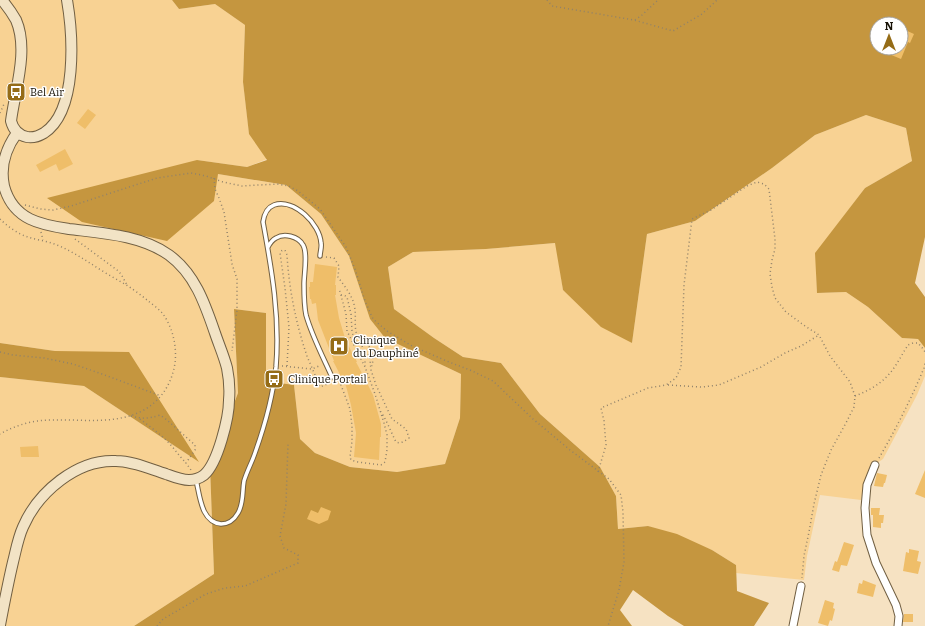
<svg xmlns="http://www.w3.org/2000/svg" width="925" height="626" font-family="Bitter,serif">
	<rect width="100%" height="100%" fill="#f6e2c2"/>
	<path fill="#f8d293" d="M0 0H172L179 9 215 4 245 25 243 82 249 133 267 159 247 167 197 160 218 174 286 185 321 214 349 256 370 319 385 338 461 374 460 418 445 464 397 472 350 467 315 453 300 439 294 385 266 381V313L234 309 238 393 210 466 214 574 134 626H0V377L84 386 198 461 55 351 0 343Z
		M866 115 906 128 912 161 865 188 816 253 817 293 846 292 868 307 902 338 918 339 925 348V376L917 395 883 459 870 468 864 483 861 500 820 495 807 556 804 580 736 573V565L712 550 648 526 618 529 616 496 600 467 540 414 501 363 463 357 434 338 394 309 388 267 413 252 486 249 556 243 563 290 632 343 647 234 695 221 772 168 815 135Z"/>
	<path fill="#c5963f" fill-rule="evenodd" d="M172 0H925V237L915 283 925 297V348L918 339 902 338 868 307 846 292 817 293 815 253 865 188 912 161 906 128 866 115 815 135 772 168 695 221 647 234 632 343 601 327 563 290 555 243 486 249 413 252 388 267 394 309 434 338 463 357 501 363 540 414 600 467 616 496 618 529 648 526 677 534 712 550 736 565 737 591 769 603 754 626H684L668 616 633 590 620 610 632 626H134L214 574 210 466 238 393 234 309 266 313V381L294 385 300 439 315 453 350 467 397 472 445 464 460 418 461 374 385 338 370 319 349 256 321 214 286 185 218 174 214 201 167 241 82 222 47 198 197 160 247 167 267 160 249 134 243 82 245 25 215 4 179 9ZM877 24H901V48H877Z
		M0 343 55 351 129 352 199 462 84 386 0 377Z"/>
	<path fill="#efbe69" d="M903 29 914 34 910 43 908 42 901 59 889 54 892 48H901V35Z
		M88 109 96 115 85 129 77 123Z
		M65 149 73 164 59 171 56 164 40 172 36 165Z
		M315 264 337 267 335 285H336V295H335L339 318 345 338 352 353H353L357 362H356L366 381 373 395 381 424V437H380L379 460 354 457 356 433 351 405 346 386 333 361H334L318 320 316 303 312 304 311 299H310L309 287H310V282H313Z
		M38 446 39 457H21L20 447Z
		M925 470V498L915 494Z
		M877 473 887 475 885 483H884L883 487 874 486Z
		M321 507 331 511 328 520 319 524 307 519 311 510 318 513Z
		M871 508H880L879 515H884L883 523H881V528L873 527V515H871Z
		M844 542 854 545 847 566 841 565 839 572 832 570 835 561 837 562Z
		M909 549 919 551 917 561 921 562 918 574 903 571 906 552 909 553Z
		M863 580 876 585 873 597 857 593 859 583 862 584Z
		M825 600 834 603 833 608 835 609 832 621 830 620 828 626 818 623Z
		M904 614H913V622H903Z"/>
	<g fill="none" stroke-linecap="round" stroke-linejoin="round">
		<defs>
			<path id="lane" d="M268 247C270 243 272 240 276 238 284 233 298 236 303 245 308 253 304 274 304 284 304 294 304 305 306 315 312 336 323 357 332 377
				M196 480C200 496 201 522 221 524 228 524 234 520 238 513 244 503 242 492 244 481 247 471 252 462 255 453 265 425 273 396 276 367 280 317 272 271 263 222 264 215 266 208 274 205 294 198 320 224 321 243 322 247 320 252 320 256"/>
			<path id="street" d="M875 465 867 485 865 508 867 535 876 563 896 605 899 616 898 626
				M793 626 801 586"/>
			<path id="secondary" d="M2 0C7 6 12 13 16 20 29 50 15 90 11 121 13 129 18 135 27 137 32 138 39 136 44 133 78 111 73 35 67 0
				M0 625C4 604 8 583 13 562 16 550 18 538 23 527 38 492 77 459 116 461 133 461 150 469 166 474 174 477 181 480 189 480 195 480 200 478 204 475 218 463 229 417 229 400 230 389 229 378 227 368 224 356 219 345 215 333 205 304 195 274 169 255 141 235 102 233 69 229 56 227 42 225 30 219 16 212 8 201 4 186 0 167 6 148 17 133"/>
		</defs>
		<use href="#lane" stroke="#715f42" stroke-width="5.5"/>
		<use href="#street" stroke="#715f42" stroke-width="9"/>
		<use href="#secondary" stroke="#715f42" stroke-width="12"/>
		<path stroke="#90826b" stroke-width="1.5" stroke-dasharray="1 3" stroke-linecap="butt" d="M547 0 552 6 634 20 673 31 702 14 717 0
			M635 20 642 15 658 0
			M0 113 4 104
			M214 178 215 189 219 198 224 212 232 264 237 279V310L232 351
			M25 205 40 209 53 210 71 206 157 178 191 173 206 176 223 182 242 186 277 184 289 186 298 191 320 209 346 247 355 269 365 301 373 319 387 331 412 346 449 362 470 370 493 381 533 419 570 450 609 479 621 495 623 512 624 562 619 590 608 626
			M0 219C7 226 18 234 28 237 37 240 47 241 57 245 74 252 88 262 104 272 112 277 120 281 128 286 134 290 141 295 147 300 152 304 159 309 163 314 173 328 177 347 175 363 172 384 160 402 142 411 114 425 82 419 52 420 33 420 16 425 0 434
			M41 232 43 240
			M75 239 117 270 121 274 127 285
			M326 257 334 258 339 266 338 277C345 287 354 297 355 310 356 318 354 327 357 335 358 339 362 340 366 343 372 348 374 358 372 366
			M341 295H344L347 297 351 314 352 331 354 339 362 346 365 353V366
			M0 352 13 355 44 358 73 364 102 374 161 396
			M365 353H368L370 360 371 370 376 385 392 419 406 429 409 438C405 441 401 444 396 442 391 432 387 421 381 412
			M282 366 312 369 319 366
			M287 366 289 327 285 288 280 253C281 251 282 250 285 250L287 255C289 289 296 324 307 356 311 366 316 377 320 387L330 383
			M338 377 350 409 352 426V441L350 457 351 460 358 462 381 465 385 462 387 450V435L384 423 375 394 365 367 347 331 346 314 339 288
			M668 385 702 387 719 385 761 367 785 353 801 346 819 335
			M855 396C868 391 881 384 890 373 897 365 902 354 908 345L913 343H918L924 350 925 352
			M131 416C142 419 148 419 160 415L167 420 195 445V450L186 463 191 470
			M140 419C149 426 159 433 167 441 174 448 179 456 186 463
			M879 458C896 429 911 399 924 368L925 363
			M598 472 606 445 604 421 601 408 648 388 666 385 676 378 681 367 684 285 692 219 711 210 747 186 757 182 764 184 769 189 775 239V249L772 260 770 274 772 287 775 298 786 312 805 326 819 335 830 356 850 382 855 396 854 407 847 421 831 450 821 475 814 504 809 532 804 556 802 578
			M157 626 163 619 206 594 225 588 245 586 298 563V555L284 548 280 536 286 504 288 443"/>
		<use href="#lane" stroke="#fff" stroke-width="3.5"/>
		<use href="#street" stroke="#fff" stroke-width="7"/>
		<use href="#secondary" stroke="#f2e3c5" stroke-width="10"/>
	</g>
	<defs>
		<symbol id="bus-square" viewBox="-11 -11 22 22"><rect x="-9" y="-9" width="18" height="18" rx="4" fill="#956c17" stroke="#fff"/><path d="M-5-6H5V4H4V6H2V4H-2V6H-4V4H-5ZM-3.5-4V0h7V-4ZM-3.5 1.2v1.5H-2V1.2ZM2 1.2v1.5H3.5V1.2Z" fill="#fff"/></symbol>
		<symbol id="hospital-square" viewBox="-11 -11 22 22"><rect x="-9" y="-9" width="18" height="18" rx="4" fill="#956c17" stroke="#fff"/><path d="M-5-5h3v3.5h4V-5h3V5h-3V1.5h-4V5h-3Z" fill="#fff"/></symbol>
	</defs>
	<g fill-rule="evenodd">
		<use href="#bus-square" x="5" y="81" width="22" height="22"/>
		<use href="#hospital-square" x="328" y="335" width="22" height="22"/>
		<use href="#bus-square" x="263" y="368" width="22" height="22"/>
	</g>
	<g text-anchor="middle" stroke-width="3" stroke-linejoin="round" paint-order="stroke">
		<g font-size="11" fill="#181206" stroke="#fff" text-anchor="start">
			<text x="30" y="96">Bel Air</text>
			<text x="353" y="344">Clinique<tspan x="353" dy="13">du Dauphiné</tspan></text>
			<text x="288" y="383">Clinique Portail</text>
		</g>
	</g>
	<g transform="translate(889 36)"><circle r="19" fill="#ffffff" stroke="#a3a09b"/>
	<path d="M0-3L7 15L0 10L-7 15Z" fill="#956c17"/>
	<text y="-6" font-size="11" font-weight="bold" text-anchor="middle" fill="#181206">N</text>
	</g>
</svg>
